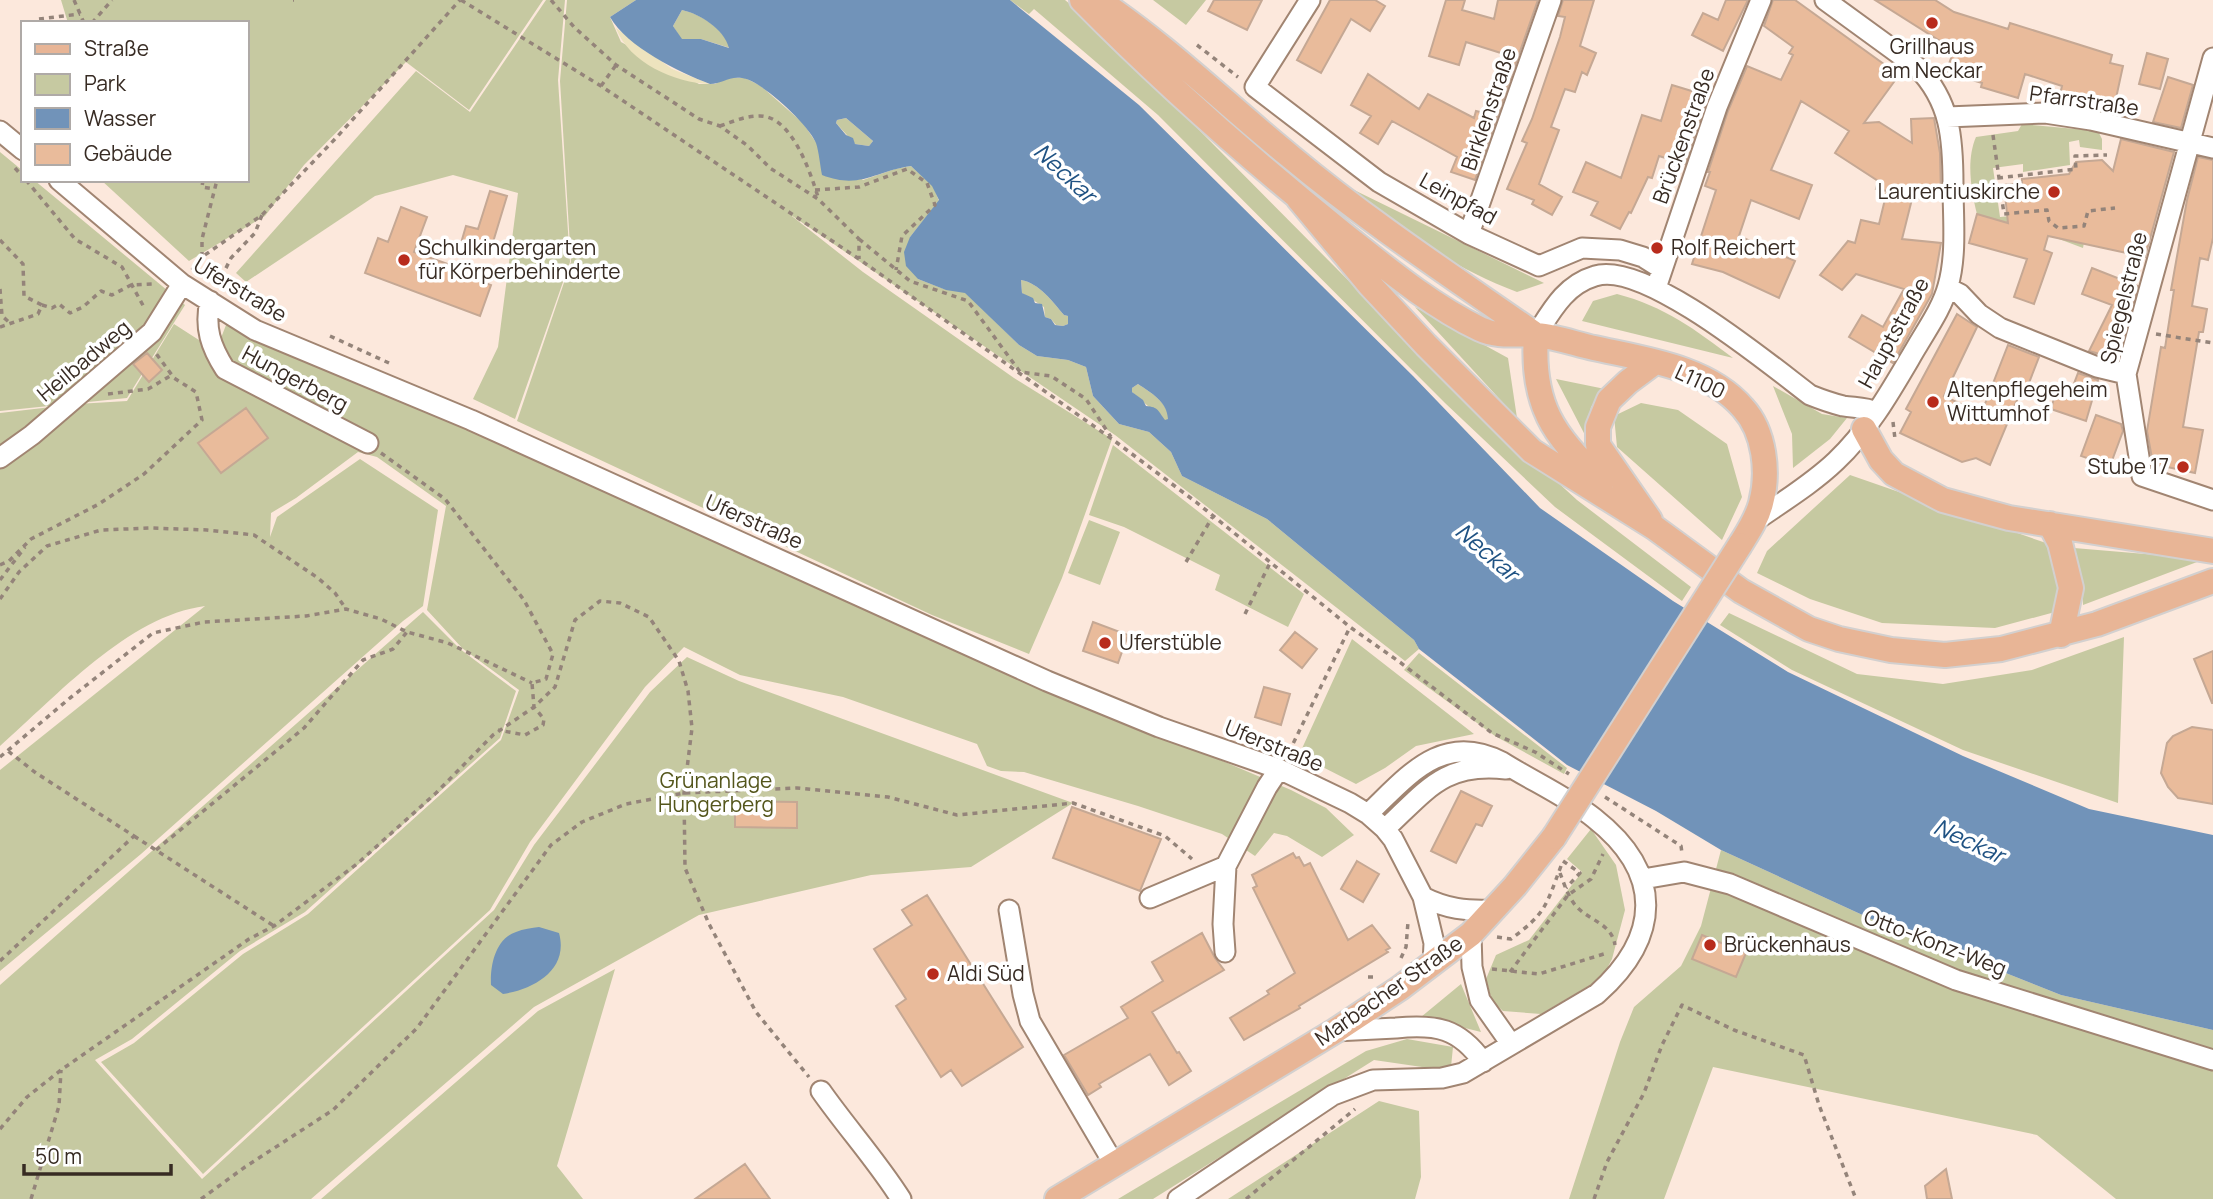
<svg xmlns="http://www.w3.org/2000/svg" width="2213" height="1199" font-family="Manrope,sans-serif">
	<rect width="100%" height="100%" fill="#fce8dc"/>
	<path fill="#c6c9a1" d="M61 0H543L469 110 406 62 304 165 265 216 189 261 101 180H247V23H68Z
		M546 0H565L558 80 570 262 515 419 473 399 498 347 518 193 453 175 375 196 246 282 236 273 416 71 470 112Z
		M567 0H636L610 17 621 42 699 84H715L727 78H745L761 86 803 123 815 141 863 180 895 169 911 166 933 186 939 201 910 237 918 279 944 289 965 292 1019 345 1037 356 1068 360 1086 367 1093 396 1119 424 1149 432 1171 452 1182 476 1267 519 1414 640 1419 649 1405 661 1115 435 788 213 863 272 1014 378 1112 439 1062 578 1029 654 932 615 517 421 571 262 560 81Z
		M1010 0H1065L1094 24 1459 392 1577 500 1691 587 1682 601 1555 507 1445 403 1158 115 1034 9 1029 14Z
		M1153 0H1206L1186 25Z
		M682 10C701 14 724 29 730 48L701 39H681L673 26Z
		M846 118 873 141 869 146 855 144 836 123 837 120Z
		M2022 124 2098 131 2102 139V150L2080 147 2079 140 2069 142 2070 165 2023 172V164L1993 168 2000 217 2046 213 2086 231 2083 248 2035 230 1977 214C1971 190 1966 160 1976 137L2018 131Z
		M0 152 23 171V180H34L185 305 127 398 0 411Z
		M1350 188 1544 283 1517 292C1450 267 1405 232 1350 188Z
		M1021 280C1039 283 1053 302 1064 315L1068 316V324L1063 326 1056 325 1051 319 1045 317 1044 307 1022 293Z
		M1617 294C1664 306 1696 330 1733 358L1582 321 1593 301Z
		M1415 307 1508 358 1517 418Z
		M231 312 550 466 948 648 1086 709 1166 737 1291 790 1326 808 1354 835 1322 857 1287 836 1274 833 1255 856 1222 834 1138 806 1024 772 1001 771 987 766 977 744 843 697 740 675 684 647 645 687 530 842 490 910 203 1174 101 1062 134 1043 243 954 308 914 501 740 519 690 462 648 427 610 446 506 377 457 358 452 296 498 271 513 270 537 277 517 360 459 438 510 423 606 403 621 141 854 0 971V770L205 606C128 616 57 696 0 746V413L77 404 127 401 174 324 216 351Z
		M1556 379 1605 389 1591 407 1586 437Z
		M1138 384C1151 393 1167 401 1169 419L1165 421 1132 392V388Z
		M1773 386 1822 414 1847 418 1830 439 1793 468 1792 434Z
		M1641 403 1678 410 1727 444 1742 497 1722 540 1617 447 1614 416Z
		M1113 445 1304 594 1288 627 1215 590 1220 575 1124 527 1089 515Z
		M1850 475 2046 543 2059 588 2055 612 1995 628 1882 623 1810 599 1757 573 1767 551Z
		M1089 520 1120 532 1100 585 1068 573Z
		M2074 548 2205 559 2083 605 2082 577Z
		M423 612 460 649 516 691 500 738 305 912 240 951 132 1039 95 1060 202 1179 494 910 534 845 650 692 687 657 739 681 1073 803 971 867 871 875 699 915 534 1007 311 1199H0V985Z
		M1729 613 1857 674 1943 684 2032 670 2124 637 2118 803 1963 750 1792 670 1720 625Z
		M1352 639 1474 734 1416 746 1385 768 1356 784 1299 755Z
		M1419 653 1567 768 1564 774 1495 736 1404 670Z
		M1591 829 1616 865 1625 910 1612 959 1602 978 1541 1014 1503 1011 1492 1001 1486 979 1496 955 1529 940 1582 872 1567 859Z
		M1721 850 1880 923 2061 995 2213 1030V1199H2116L2037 1135 1713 1067 1664 1199H1569L1620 1042 1634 1007 1681 966 1701 926Z
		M615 969 557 1166 583 1199H321L538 1011Z
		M1461 984 1481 1032 1421 1017Z
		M1407 1039 1453 1047 1451 1067H1422L1374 1060 1153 1199H1118L1366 1051Z
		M1379 1101 1419 1111 1421 1177 1415 1199H1228Z"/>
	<path fill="#ede3be" d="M616 28 672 69 710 84C675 83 629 63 616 28Z"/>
	<path fill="#7193b9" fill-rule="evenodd" d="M636 0H1010L1139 105 1413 376 1540 508 1673 601 1788 672 1963 756 2089 809 2213 835V1030L2061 995 1880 923 1721 850 1656 811 1567 765 1419 649 1414 640 1267 519 1182 476 1171 452 1149 432 1119 424 1093 396 1086 367 1068 360 1037 356 1019 345 965 293 946 290 918 279 906 266 904 252 910 237 939 200 932 186 911 166C875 171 860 190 822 175 820 165 819 152 816 143 809 125 761 80 742 78 728 76 722 84 710 84 679 72 627 47 610 17ZM682 10C700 14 724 29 729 48L701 39H682L673 26ZM846 118 873 141 869 146 855 144 853 138 846 135 836 123 837 120ZM1021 280C1039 283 1053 302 1064 315L1068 316V324L1063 326 1055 325 1051 319 1045 317 1042 304 1035 303 1033 298 1022 293ZM1138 384C1151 393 1167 401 1168 419L1165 420C1158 411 1159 407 1146 406L1143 400 1132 392V388Z
		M539 927 559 933C569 969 535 989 503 994L491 985C490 966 495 939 516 932 523 929 532 928 539 927Z"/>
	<path fill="#e9bb9b" stroke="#c5a894" stroke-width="2" d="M1214 0H1262L1247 30 1208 11Z
		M1330 0H1375L1385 6 1370 31 1351 19 1321 73 1297 60Z
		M1446 0H1465L1462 10 1494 19 1498 0H1538L1475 180 1451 172 1457 157 1392 121 1378 144 1360 133 1371 116 1351 105 1368 74 1419 109 1428 94 1474 118 1476 111 1484 113 1504 54 1466 42 1459 65 1429 56Z
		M1563 0H1594L1580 46 1596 53 1587 75 1582 72 1575 92 1565 89 1551 127 1559 130 1539 184 1562 197 1552 215 1532 204 1534 200 1507 189 1527 143 1522 141 1532 119 1560 37 1565 17 1558 16Z
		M1726 0H1748L1723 51 1692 35 1703 13 1718 20Z
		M1773 0H1795L1899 75 1864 123 1879 122 1912 143 1911 119 1934 118 1940 153 1941 197 1912 199 1902 239 1941 243 1932 294 1893 363 1849 337 1862 315 1883 327 1904 289 1856 274 1842 290 1820 275 1848 241 1855 243 1861 220 1879 224 1887 191 1876 189 1878 181 1835 153 1849 131 1801 101 1771 170 1812 185 1799 219 1751 200 1739 236 1795 261 1779 298 1723 272 1692 264 1716 190 1705 186 1710 172H1708L1728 111 1747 66 1781 80 1793 55 1789 53 1793 47 1764 26Z
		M1875 0H1935L1954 12 2008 29 2010 23 2112 55 2110 63 2123 66 2113 112 2058 103 2062 86 2025 74 2018 98 1981 87 1982 83 1946 72 1954 50Z
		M2147 53 2168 59 2160 89 2139 84Z
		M2168 77 2193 85 2181 128 2153 122Z
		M1672 85 1708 96 1685 164 1659 156 1652 178 1648 177 1631 213 1629 212 1620 229 1591 215 1598 202 1573 192 1586 162 1621 178 1642 115 1661 121Z
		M2121 139 2174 152 2145 257 2048 236 2044 250 2052 253 2034 304 2014 297 2027 259 1969 243 1977 214 2008 223 2004 185 2022 183V179L2069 174 2076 162 2102 160 2113 171Z
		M2198 157 2213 160V238L2208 260 2200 258 2192 306 2207 309 2203 332H2199L2183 427 2203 430 2195 473 2153 464 2147 431 2161 347 2165 348 2174 290H2171L2187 200Z
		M490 191 507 196 490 252 461 243 466 226 478 229Z
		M401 207 427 217 414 252 462 269 460 274 491 285 480 316 365 273 378 238 388 242Z
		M2092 268 2138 286 2117 359 2089 351 2112 305 2082 294Z
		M1957 314 1977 327 1944 396 1981 414 2008 345 2039 357 2027 388H2022L1990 465 1976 458 1962 462 1900 433 1911 412 1906 409Z
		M147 353 162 370 149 382 133 364Z
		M2078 373 2098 380 2086 421 2051 409 2056 391 2070 394Z
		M246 408 268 438 221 473 198 443Z
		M2096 415 2121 424 2123 431 2110 466 2081 456Z
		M1093 622 1128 635 1118 663 1083 651Z
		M1295 632 1317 649 1302 668 1280 650Z
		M2213 651V703H2212L2194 659Z
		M1264 687 1290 694 1281 725 1255 717Z
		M2192 727 2213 730V804L2178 798 2168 787 2161 773 2167 743 2173 736Z
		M1461 791 1492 806 1482 826 1476 824 1456 863 1431 851Z
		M735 801 797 802V828L735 827Z
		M1072 807 1161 839 1140 891 1053 858Z
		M1293 853 1296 858 1299 857 1304 866 1310 863 1348 940 1372 925 1390 948 1386 950 1388 952 1299 1006 1300 1008 1244 1040 1230 1018 1269 994 1267 991 1295 973 1253 888 1257 886 1252 875Z
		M1357 861 1379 874 1363 902 1341 889Z
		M927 895 1023 1047 962 1086 951 1070 941 1077 896 1006 906 999 874 949 912 925 902 910Z
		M1202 933 1215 958 1224 970 1152 1012 1177 1053 1179 1052 1191 1071 1169 1085 1150 1054 1099 1084 1101 1087 1088 1095 1064 1055 1128 1018 1121 1007 1163 981 1152 962Z
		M1702 935 1746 953 1736 977 1692 959Z
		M745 1164 770 1199H695Z
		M1946 1169 1952 1199H1927L1925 1186Z"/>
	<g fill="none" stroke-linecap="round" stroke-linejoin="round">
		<defs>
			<path id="minor" d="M1310 0 1255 87 1379 182 1469 234 1539 266 1582 248 1620 250 1643 257 1662 269
				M2213 58 2126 374 2142 476 2213 500
				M1947 117 2045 113 2091 120 2213 148
				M0 131 23 150
				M59 180 182 284 255 330 471 420 1047 681 1159 727 1279 769 1350 803 1368 814 1385 829 1393 839 1423 897 1434 943 1433 964
				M1469 234 1551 0
				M1658 282 1717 107 1761 0
				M1948 288 1960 294 1979 314 2000 328 2097 367 2126 374
				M210 301C204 328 211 347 225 369L368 443
				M1536 335C1552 310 1565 285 1595 276 1644 260 1769 364 1810 395 1820 399 1831 403 1843 406 1855 408 1865 407 1876 412
				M0 458 32 435 152 332 182 284
				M1755 521C1782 502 1812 484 1836 461 1870 429 1893 387 1916 348 1927 329 1942 308 1948 286 1957 255 1953 217 1953 185 1953 139 1951 102 1917 67L1825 0
				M1385 829C1427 790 1444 762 1506 769
				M1643 879 1684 872 1730 884 1956 980 2213 1060
				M1423 897C1447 909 1466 911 1492 910
				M1150 898 1226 866
				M1009 910 1023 994 1030 1021 1114 1164
				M1471 934 1472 967 1480 1000 1511 1044
				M1225 952 1223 924 1226 866 1267 787 1279 769
				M1335 1031C1355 1030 1376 1029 1396 1028 1436 1024 1459 1028 1483 1062
				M821 1091C847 1128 877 1161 901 1199
				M1178 1199 1333 1095 1373 1080 1442 1078 1463 1073 1597 994C1661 937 1664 873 1594 818 1566 796 1532 781 1502 762 1442 731 1408 776 1368 814"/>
			<path id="major" d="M1082 0C1164 83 1251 160 1342 233 1385 267 1430 305 1480 329 1499 338 1518 333 1537 335 1556 337 1576 344 1594 348 1644 359 1708 367 1743 408 1765 432 1769 473 1761 503 1757 519 1748 532 1740 545
				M1098 0C1167 46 1227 105 1291 157 1369 222 1453 277 1536 335
				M1298 198 1370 285 1426 345 1532 451 1655 528 1741 591 1809 629 1839 639 1891 650 1945 655 2001 649 2097 624 2213 581
				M1536 335C1531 403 1553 437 1602 481
				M1864 429 1881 460 1894 474 1943 500 2009 518 2213 551
				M1650 520 1598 445V427L1609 400 1628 382 1655 362
				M2050 524 2060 543 2071 588 2061 635
				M1057 1199 1335 1031 1400 988 1471 934 1515 886 1554 837"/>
		</defs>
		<use href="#minor" stroke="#a18572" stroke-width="23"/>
		<use href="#major" stroke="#d3d0cf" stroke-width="28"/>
		<path stroke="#94847a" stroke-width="3.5" stroke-dasharray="5 5" stroke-linecap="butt" d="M74 0 84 23
			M293 0H294
			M461 0 601 86 859 259 1112 439 1196 502 1350 627 1401 663 1492 733 1535 752 1569 774
			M551 0 574 27 616 65 699 119 720 126 748 146 770 168 818 199 859 239V259
			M39 19 80 14
			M92 23 112 0
			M1197 45 1238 77
			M601 86 616 65
			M720 126C732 122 745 116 758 116 791 114 810 171 818 197
			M1993 135 2004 214 2047 210 2049 221 2058 228 2084 226 2088 211 2115 208
			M15 168 23 177
			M1998 178 2076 169 2075 156 2107 155
			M26 180 75 239 122 267 145 309
			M203 180 202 187 214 189
			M211 180H212
			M815 190 859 187 907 169 927 183 935 205 902 236 896 270
			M859 239 910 281 968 301 1020 372 1051 376 1086 399 1111 437
			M0 240 23 264 24 296 42 305
			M202 257V239L217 180
			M192 270 202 257 262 215 336 138 460 0
			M217 286 231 258 255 233 262 215
			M0 289 2 316 10 323
			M0 327 38 314 42 305 52 308 59 304 70 313 83 307 101 291 112 295 131 285 153 284
			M2156 334 2213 343
			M330 336 389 363
			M108 394 148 389 172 375
			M1893 422 1895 439
			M381 453 445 499 524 600 553 654 546 679 532 683 534 707 544 719 543 725 525 735 498 730
			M1186 562 1213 516
			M0 565 9 561 31 539 99 504 144 474 202 420 196 392 174 378 155 352
			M0 580 25 547
			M0 599 19 572 47 546 101 530 150 528 207 530 254 535 318 578 335 593 346 609
			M1245 614 1270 563
			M1289 752 1350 627
			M0 757 70 698 153 633 204 622 306 616 346 609 381 619 407 632 448 643 532 683
			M1605 797 1681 846 1682 853
			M134 836 274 926
			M156 850 304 728 363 660 393 649 407 632
			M1563 861 1580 873 1566 888
			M1560 873C1565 886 1569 900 1579 909 1592 921 1612 925 1615 945
			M1497 937 1511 939C1546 913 1546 906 1561 866
			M1401 958 1406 947 1408 922
			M0 961 134 836 36 773 8 751
			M1492 969 1539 974 1607 953
			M1510 972 1568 895 1591 879 1603 854
			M1368 977H1377
			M0 1129 27 1097 61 1070 249 939 274 926 357 864 436 793 493 735 534 707 555 687 575 620 600 601 620 603 649 617 679 661 688 691 692 728 684 793 685 868 709 924 756 1012 809 1077
			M31 1199 59 1106 61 1070
			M201 1199 245 1167 333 1110 417 1028 551 845 582 822 626 804 684 793 797 788 888 797 957 815 1073 803 1165 836 1192 859
			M1246 1199 1355 1109
			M1594 1199 1607 1162 1644 1093 1662 1045 1682 1005 1734 1030 1804 1055 1819 1105 1856 1199"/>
		<use href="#minor" stroke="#fff" stroke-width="19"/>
		<use href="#major" stroke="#e8b596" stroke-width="24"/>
		<defs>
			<path id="major-bridge" d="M1554 837 1740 545"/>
		</defs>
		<use href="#major-bridge" stroke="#d3d0cf" stroke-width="28" stroke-linecap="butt"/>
		<use href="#major-bridge" stroke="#e8b596" stroke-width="24"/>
	</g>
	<g fill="#b82b1c" stroke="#fff" stroke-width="2.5">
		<circle cx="1932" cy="23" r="7"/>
		<circle cx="2054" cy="192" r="7"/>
		<circle cx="1657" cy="248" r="7"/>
		<circle cx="404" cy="260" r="7"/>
		<circle cx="1933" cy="402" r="7"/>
		<circle cx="2183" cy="467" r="7"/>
		<circle cx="1105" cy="643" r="7"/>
		<circle cx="1710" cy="945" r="7"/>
		<circle cx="933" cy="974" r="7"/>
	</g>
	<g text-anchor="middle" stroke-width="7" stroke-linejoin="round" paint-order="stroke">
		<g font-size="21" fill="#372b23" stroke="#fff" text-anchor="start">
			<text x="1932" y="54" text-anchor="middle">Grillhaus<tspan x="1932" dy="24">am Neckar</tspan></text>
			<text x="2040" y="199" text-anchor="end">Laurentiuskirche</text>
			<text x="418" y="255">Schulkindergarten<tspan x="418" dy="24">für Körperbehinderte</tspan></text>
			<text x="1671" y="255">Rolf Reichert</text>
			<text x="1947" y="397">Altenpflegeheim<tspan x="1947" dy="24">Wittumhof</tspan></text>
			<text x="2169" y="474" text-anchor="end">Stube 17</text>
			<text x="1119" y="650">Uferstüble</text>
			<text x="1724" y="952">Brückenhaus</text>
			<text x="947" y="981">Aldi Süd</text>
		</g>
		<g font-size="21" fill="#372b23" stroke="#fff">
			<text transform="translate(2084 101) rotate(8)" y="7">Pfarrstraße</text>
			<text transform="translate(1489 109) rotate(-71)" y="7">Birklenstraße</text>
			<text transform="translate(1684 136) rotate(-70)" y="7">Brückenstraße</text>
			<text transform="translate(1458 199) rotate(29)" y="7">Leinpfad</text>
			<text transform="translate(240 290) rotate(31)" y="7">Uferstraße</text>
			<text transform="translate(2124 298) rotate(-76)" y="7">Spiegelstraße</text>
			<text transform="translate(1894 333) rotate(-61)" y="7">Hauptstraße</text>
			<text transform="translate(84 361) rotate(-40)" y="7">Heilbadweg</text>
			<text transform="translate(295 379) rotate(28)" y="7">Hungerberg</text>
			<text transform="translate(1700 382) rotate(25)" y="7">L1100</text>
			<text transform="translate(754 522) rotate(24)" y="7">Uferstraße</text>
			<text transform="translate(1274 746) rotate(22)" y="7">Uferstraße</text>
			<text transform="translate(1935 943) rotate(21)" y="7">Otto-Konz-Weg</text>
			<text transform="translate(1389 991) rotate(-35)" y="7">Marbacher Straße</text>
		</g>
		<g font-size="21" fill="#54561c" stroke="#fff">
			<text x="716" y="788">Grünanlage<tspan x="716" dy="24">Hungerberg</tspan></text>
		</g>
		<g font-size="23" font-style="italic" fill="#1f5283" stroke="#fff">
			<text transform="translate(1065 173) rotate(43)" y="8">Neckar</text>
			<text transform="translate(1487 552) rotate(41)" y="8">Neckar</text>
			<text transform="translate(1969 841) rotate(25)" y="8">Neckar</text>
		</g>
	</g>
	<rect x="21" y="21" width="228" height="161" fill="#ffffff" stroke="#afaaa7" stroke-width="2"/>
	<rect x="35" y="44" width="35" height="10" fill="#e8b596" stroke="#afaaa7" stroke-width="2"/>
	<text x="84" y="56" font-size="21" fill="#372b23">Straße</text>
	<rect x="35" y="74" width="35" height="21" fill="#c6c9a1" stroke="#afaaa7" stroke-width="2"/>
	<text x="84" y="91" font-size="21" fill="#372b23">Park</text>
	<rect x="35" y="108" width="35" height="21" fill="#7193b9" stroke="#afaaa7" stroke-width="2"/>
	<text x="84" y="126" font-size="21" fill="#372b23">Wasser</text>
	<rect x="35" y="144" width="35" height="21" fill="#e9bb9b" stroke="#afaaa7" stroke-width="2"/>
	<text x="84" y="161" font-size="21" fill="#372b23">Gebäude</text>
	<path d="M24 1164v10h147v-10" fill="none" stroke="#372b23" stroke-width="3.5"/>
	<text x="35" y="1164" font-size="21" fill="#372b23" stroke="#ffffff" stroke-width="5" paint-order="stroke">50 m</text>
</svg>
